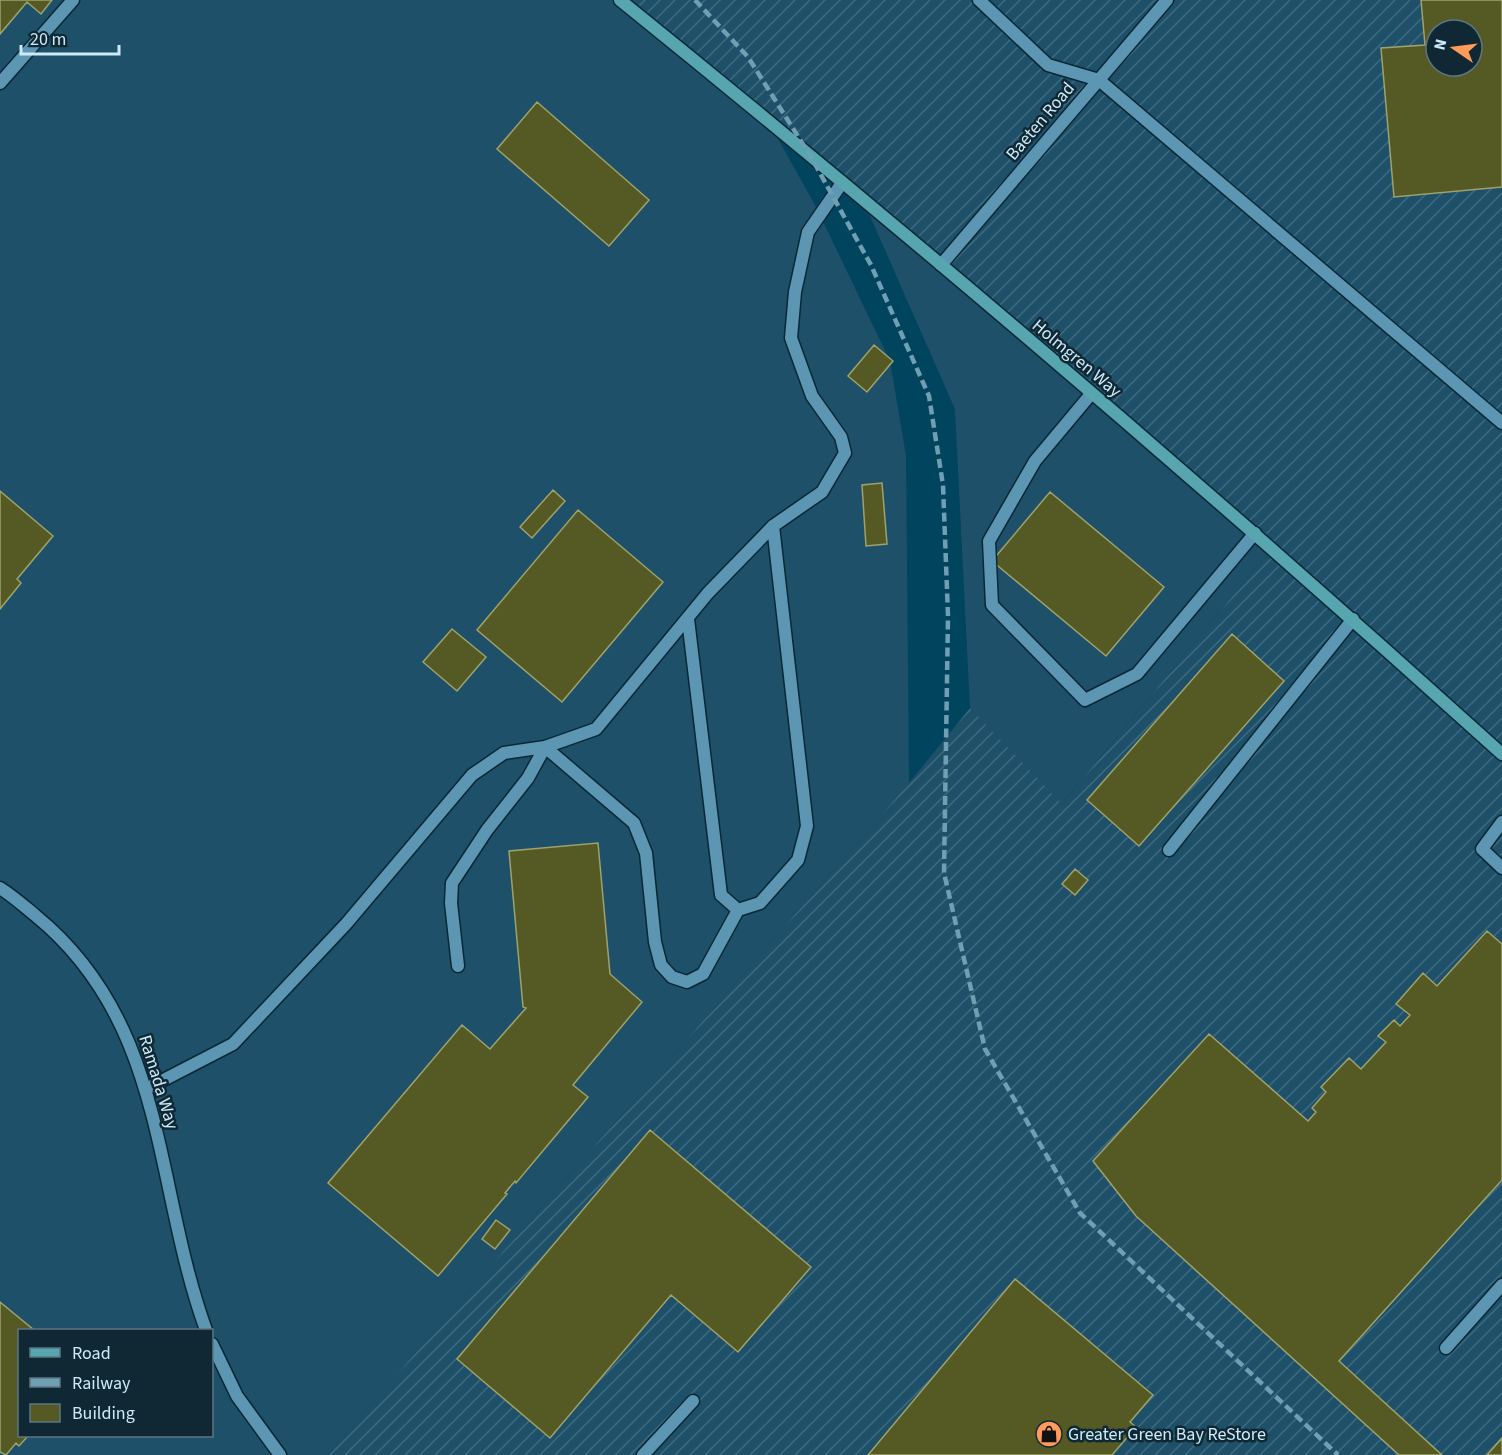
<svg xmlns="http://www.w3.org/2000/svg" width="1502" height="1455" font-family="'Source Sans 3',sans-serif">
	<defs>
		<pattern id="industrial-furrows" width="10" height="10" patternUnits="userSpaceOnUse" patternTransform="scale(1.5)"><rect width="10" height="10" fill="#1e5169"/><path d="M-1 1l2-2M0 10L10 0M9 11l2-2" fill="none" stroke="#3e6a7f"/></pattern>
	</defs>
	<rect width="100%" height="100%" fill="#00445e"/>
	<path fill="#1e5169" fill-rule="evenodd" d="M0 0H620L767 119 816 207 890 361 906 456 909 783 327 1455H0ZM20 1330H212V1436H20Z
		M863 200 1272 548 1061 805 970 708 955 409Z"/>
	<path fill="url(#industrial-furrows)" fill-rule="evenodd" d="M620 0H1502V1455H327L909 783 970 708 1062 804 1272 548ZM1436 30H1472V66H1436Z"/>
	<path fill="#555924" stroke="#9ea26c" stroke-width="1.5" fill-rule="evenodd" d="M0 0H52L41 14 27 2 0 34Z
		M1421 0H1502V187L1394 197 1381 48 1425 45ZM1436 30H1472V66H1436Z
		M537 102 649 200 609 246 497 149Z
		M874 345 893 361 867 392 848 376Z
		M882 483 887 544 866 546 862 485Z
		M553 490 565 501 532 538 520 527Z
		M0 491 53 536 17 579 21 583 0 609Z
		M1050 492 1164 587 1106 656 992 561Z
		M578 510 663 582 562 702 477 630Z
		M452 629 486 657 457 691 423 662Z
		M1232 634 1284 681 1139 846 1087 800Z
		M598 843 610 974 642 1002 573 1085 588 1097 516 1183 515 1181 505 1193 507 1194 438 1276 328 1183 462 1025 490 1049 526 1008 523 1007 509 851Z
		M1075 869 1088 880 1075 895 1062 884Z
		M1487 931 1502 944V1180L1339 1361 1442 1455H1399L1136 1216 1093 1161 1209 1034 1308 1121 1316 1112 1312 1108 1326 1092 1321 1087 1349 1058 1361 1069 1386 1042 1378 1036 1394 1020 1400 1026 1410 1015 1396 1004 1423 973 1437 986Z
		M650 1130 811 1267 738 1352 671 1295 550 1438 457 1359Z
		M496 1220 510 1230 495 1249 482 1239Z
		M1015 1279 1153 1395 1130 1422 1136 1427 1112 1455H868Z
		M0 1302 34 1330H20V1436H28L19 1446 16 1443 6 1455 0 1452Z
		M1502 1438V1455H1487Z"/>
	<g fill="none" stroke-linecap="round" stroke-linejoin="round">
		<defs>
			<path id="lane" d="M979 0 1048 65 1099 80 1502 423
				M0 83 73 0
				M1091 394 1035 461 989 541 992 605 1085 700 1137 674 1255 533
				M688 619 721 895 738 910 760 903 798 860 807 826 773 526
				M1502 822 1482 849 1502 868
				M1169 850 1353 619
				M458 966 451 903 452 883 487 830 528 778 545 747 634 823 646 853 655 942 661 965 672 977 687 982 703 974 738 910
				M146 1089 233 1044 346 924 472 775 504 753 545 747 596 729 708 593 773 526 822 492 845 453 841 437 812 396 791 338 795 292 808 232 842 183
				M1446 1348 1502 1285
				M643 1455 693 1401"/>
			<path id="street" d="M941 265 1167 0
				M0 888C13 896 24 906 36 916 168 1024 153 1184 206 1330
				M212 1344 237 1396 280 1455"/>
			<path id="secondary" d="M620 0C921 243 1215 495 1502 754"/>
		</defs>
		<use href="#lane" stroke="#092837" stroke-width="15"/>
		<use href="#street" stroke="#092837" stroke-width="15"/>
		<use href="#secondary" stroke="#092837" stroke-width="15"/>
		<use href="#lane" stroke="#5d96b3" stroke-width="12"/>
		<use href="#street" stroke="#5d96b3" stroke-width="12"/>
		<use href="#secondary" stroke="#57a5af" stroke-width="12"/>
		<path stroke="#709fb3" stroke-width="4.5" stroke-dasharray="9 4.5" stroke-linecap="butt" d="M695 0 748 57 811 157 871 265 929 396 943 485 948 616 944 873 985 1049 1080 1213 1338 1455"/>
	</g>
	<defs>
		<symbol id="shop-disc" viewBox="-11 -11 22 22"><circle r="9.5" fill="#ff9b5a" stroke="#102834"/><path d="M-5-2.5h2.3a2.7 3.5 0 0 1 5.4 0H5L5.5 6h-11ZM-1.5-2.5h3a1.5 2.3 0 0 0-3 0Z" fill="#111"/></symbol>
	</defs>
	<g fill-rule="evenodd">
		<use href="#shop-disc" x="1034" y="1419" width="30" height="30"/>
	</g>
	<g text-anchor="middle" stroke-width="5" stroke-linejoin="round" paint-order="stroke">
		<g font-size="18" fill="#cdeafa" stroke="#102834">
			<text transform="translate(1040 121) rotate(-50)" y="6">Baeten Road</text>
			<text transform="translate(1077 358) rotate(40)" y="6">Holmgren Way</text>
			<text transform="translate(159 1082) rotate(73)" y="6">Ramada Way</text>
		</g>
		<g font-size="18" fill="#cdeafa" stroke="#102834" text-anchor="start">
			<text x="1068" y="1440">Greater Green Bay ReStore</text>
		</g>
	</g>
	<rect x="18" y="1329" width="195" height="108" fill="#102834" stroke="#5c7683" stroke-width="1.5"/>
	<rect x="30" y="1348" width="30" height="9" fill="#57a5af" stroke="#5c7683" stroke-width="1.5"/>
	<text x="72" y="1359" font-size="18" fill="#cdeafa">Road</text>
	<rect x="30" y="1378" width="30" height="9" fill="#709fb3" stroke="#5c7683" stroke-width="1.5"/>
	<text x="72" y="1389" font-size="18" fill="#cdeafa">Railway</text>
	<rect x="30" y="1404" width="30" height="18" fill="#555924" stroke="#5c7683" stroke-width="1.5"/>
	<text x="72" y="1419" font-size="18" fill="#cdeafa">Building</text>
	<g transform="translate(1454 48) rotate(284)"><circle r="28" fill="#102834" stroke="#5c7683" stroke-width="1.5"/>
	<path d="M0-4.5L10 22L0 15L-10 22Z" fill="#ff9b5a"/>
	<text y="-9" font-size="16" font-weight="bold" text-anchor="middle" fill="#cdeafa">N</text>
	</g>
	<path d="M21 45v9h98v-9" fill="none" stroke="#cdeafa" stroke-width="3"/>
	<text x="30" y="45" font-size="18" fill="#cdeafa" stroke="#102834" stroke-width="4.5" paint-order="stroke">20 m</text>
</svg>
